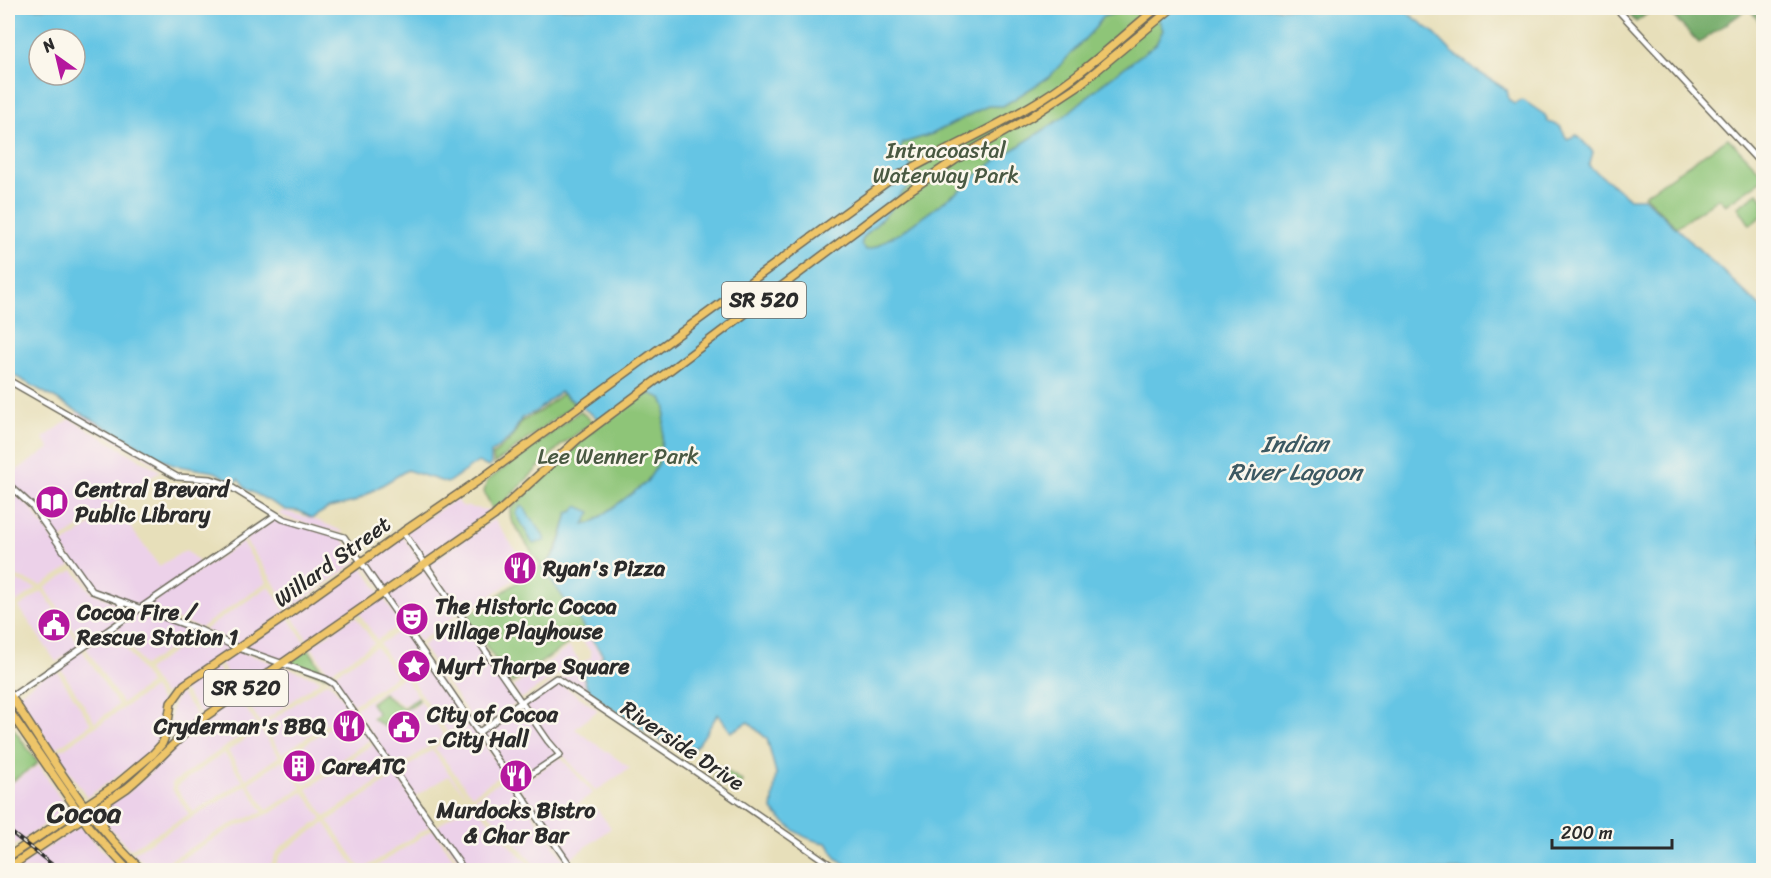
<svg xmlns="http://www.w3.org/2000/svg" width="1771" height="878" font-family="Sriracha,sans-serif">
	<rect width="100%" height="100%" fill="#fbf7ec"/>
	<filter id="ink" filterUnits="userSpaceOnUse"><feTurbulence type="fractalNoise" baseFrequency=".0167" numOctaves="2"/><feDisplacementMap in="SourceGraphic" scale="12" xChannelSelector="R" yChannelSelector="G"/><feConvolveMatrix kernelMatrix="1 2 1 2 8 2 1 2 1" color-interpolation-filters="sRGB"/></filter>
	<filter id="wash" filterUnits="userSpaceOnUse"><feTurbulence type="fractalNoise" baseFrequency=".008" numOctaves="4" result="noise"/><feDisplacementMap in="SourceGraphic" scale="24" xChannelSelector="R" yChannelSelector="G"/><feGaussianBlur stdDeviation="1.35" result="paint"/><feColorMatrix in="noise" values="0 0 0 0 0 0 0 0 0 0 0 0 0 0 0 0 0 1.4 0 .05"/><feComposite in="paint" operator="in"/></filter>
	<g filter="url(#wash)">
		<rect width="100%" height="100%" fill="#e7dfba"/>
		<path fill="#ecd1e9" d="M78 413 169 465 164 468 74 416Z
			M70 419 160 471 59 541 34 505 8 481V476L50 448 43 438Z
			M8 486 31 508 71 566 41 585 8 574Z
			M456 499 462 506 488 510 492 516 425 562 406 532Z
			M116 508 159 566 186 550 201 564 139 606 93 589 61 545Z
			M283 511 314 519 342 531 343 534 291 519 278 514Z
			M277 518 343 539 358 561 289 610 270 576 245 540Z
			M494 519 529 569 479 604 461 612 428 565Z
			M402 535 422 564 384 590 364 562Z
			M242 542 267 582 200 628 144 608Z
			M361 565 380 593 309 642 291 614Z
			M425 568 457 614 419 642 386 594Z
			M73 570 91 592 118 603 121 608 122 614 119 620 83 644 45 588Z
			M8 578 37 588 16 603 8 591Z
			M269 586 286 613 238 645 204 630Z
			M42 591 80 646 56 662 19 607Z
			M383 597 401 624 377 640 359 613Z
			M140 611 195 631 144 666 117 627Z
			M355 616 374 643 333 670 328 672 311 646Z
			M288 617 306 644 281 661 243 647Z
			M459 618 518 702 479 729 422 646Z
			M404 628 424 656 415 662H408L405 669 399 674 380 644Z
			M113 629 150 684 122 703 86 648Z
			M200 633 234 648 174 691 163 694 147 670Z
			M586 634 601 655 597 662 582 676 584 685 592 696 605 705 602 707 560 679 591 657V652L580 638Z
			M376 647 396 676 353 705 339 686 329 678V676L335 674Z
			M569 647 579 660 521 699 513 687Z
			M82 650 118 705 95 722 59 666Z
			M238 651 277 664 239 691 220 663Z
			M426 660 467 719 448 733 407 674 415 673 418 666Z
			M216 666 235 693 202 716 183 689Z
			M282 666 321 680 261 723 241 694Z
			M55 668 91 724 54 750 17 695Z
			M404 677 418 696 403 705 383 691 369 702 376 713 371 717V719L390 732 391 730 387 724 410 708 413 709 421 701 444 736 396 769 355 709 400 679Z
			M556 681 598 710 575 729 630 768 596 791 549 740 524 703Z
			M327 682 332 685 349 708 282 754 263 726Z
			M153 688 167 712 164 733 160 742 150 754 87 797 57 753Z
			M180 692 199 718 175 738 168 735 173 704Z
			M238 697 257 725 172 783V789L189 814 130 849 104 822V811L109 805 131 790 148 775 185 735Z
			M521 706 557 754 515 782 482 733Z
			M352 712 371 739 304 785 285 758Z
			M470 723 504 773 472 795 435 748Z
			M260 729 279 756 246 779 228 751Z
			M374 743 393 771 325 817 307 789Z
			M432 750 451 776 467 795 448 776 417 795 416 798 399 773Z
			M224 753 243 781 193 812 176 787Z
			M560 757 593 793 573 807 580 818 597 809 611 828 568 860 518 786Z
			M282 760 301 788 267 810 249 783Z
			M39 765 67 809 8 850V786Z
			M396 775 430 826 362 870 328 821Z
			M507 777 571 870H539L475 798Z
			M246 785 263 812 229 825 153 870 133 853Z
			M303 792 322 819 282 846 275 854 269 870H162L231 829 273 812Z
			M472 801 505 840 534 870H466L436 827Z
			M325 823 357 870H274L279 857 285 850Z
			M80 826 120 870H13L19 867Z
			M433 829 457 864 447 870H371Z"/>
		<path fill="#8ec578" stroke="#5c7852" stroke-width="1.5" d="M1125 8H1154L1163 30 1156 44 1106 81 1061 119 997 160 975 176 971 182 899 234C886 237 879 249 865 250L861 245 863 238 892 208 893 201 917 175 900 150 903 143 932 134 979 110 988 106H1003L1049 77 1096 27 1102 17 1119 12Z
			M1728 138 1763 174V179L1725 205 1719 198 1676 227 1644 195Z
			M1758 193 1763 200V215L1750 225 1738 207Z
			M649 393 662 398 666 407 659 463 646 483 592 523 584 524 590 512 574 511 568 513C562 533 559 553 542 567L587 630 512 683 469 622 468 616 541 566 511 520 510 510 602 421Z
			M562 394 575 404 494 464 493 455 511 439 522 421 539 412Z
			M580 411 593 422 560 446 508 498 493 510 484 492 487 481Z
			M308 648 325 675V676L287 663Z
			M384 693 387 697 403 708 418 698 419 700 411 707 410 706 385 723 389 730 372 718 378 714 371 703Z
			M8 721 38 763 8 784Z
			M720 766 743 782 735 793 713 777Z"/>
		<path fill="#72aa68" stroke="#4e6a4a" stroke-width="1.5" d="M1623 8H1655L1636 22Z
			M1665 8H1763V20L1760 23 1749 8 1699 43Z"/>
		<path fill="#65c5e4" stroke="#487888" stroke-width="1.5" fill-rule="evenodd" d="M8 8H1125L1119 12 1102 17 1096 27 1049 77 1003 106H988L979 110 932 134 903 143 900 150 917 175C911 188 895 194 892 208L863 238 861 245 866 250C879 249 886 237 899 234L971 182 975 176 997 160 1061 119 1106 81 1156 44 1163 30 1154 8H1404L1408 13 1433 32 1451 51 1477 71 1507 90 1509 100 1514 104 1523 100 1545 115 1548 122 1560 126 1567 139 1577 135 1593 152 1589 166 1629 198H1644L1763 309V870H856L837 859 827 843C804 841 788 827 772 810L776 773 767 739 748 722 731 732 718 714C712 722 702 742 694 748 677 760 609 706 593 695L586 685 583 675 598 664 603 655 542 567C560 555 563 532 568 513L574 511 577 506 591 512 584 524 592 523 646 483 659 463 666 407 662 398 649 393 603 422 560 392 535 412 522 418 511 437 491 453V465L488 467 478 462 447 483 407 470 354 502 329 508 312 518 299 511 286 510 246 489 238 479 235 483 215 472 173 465 8 372ZM39 39H75V75H39Z
			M521 506 525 508C529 521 541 525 545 541L533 544 516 513Z"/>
	</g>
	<g filter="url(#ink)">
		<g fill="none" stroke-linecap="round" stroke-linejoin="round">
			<defs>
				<path id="minor" d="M1616 8 1764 167
					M8 380 177 477 211 479 226 484 283 519 344 537 573 870
					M8 484 32 506 92 591 200 630 238 648 326 679 334 684 464 870
					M403 532 548 741 560 755 515 785
					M119 601 123 608 122 619
					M8 699 276 515
					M479 732 556 678 693 770 838 870"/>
				<path id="major" d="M8 692C49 753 87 821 142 870
					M8 709 89 827 128 870
					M104 827 101 815 107 804
					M8 857 116 785 153 754 162 744 166 734 171 703 184 685 283 618 403 532 482 478 887 182C938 152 995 129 1045 97 1086 71 1120 38 1157 8
					M8 868 127 788C154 766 175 740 202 719L494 516 578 439 906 193 955 160 1029 118 1079 85 1172 8"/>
			</defs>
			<use href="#minor" stroke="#6d6a5d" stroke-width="8"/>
			<use href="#major" stroke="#6d6a5d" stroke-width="10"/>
			<use href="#minor" stroke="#fff" stroke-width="5"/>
			<use href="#major" stroke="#eec569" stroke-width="7"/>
			<defs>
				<path id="rail" d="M8 830 59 870"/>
			</defs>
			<use href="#rail" stroke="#2b2b2b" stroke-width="4"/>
			<use href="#rail" stroke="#fbf7ec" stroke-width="1.5" stroke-dasharray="4.5" stroke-linecap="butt"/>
		</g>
	</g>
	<defs>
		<symbol id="library-disc" viewBox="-11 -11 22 22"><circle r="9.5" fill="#b5179e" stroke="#fbf7ec"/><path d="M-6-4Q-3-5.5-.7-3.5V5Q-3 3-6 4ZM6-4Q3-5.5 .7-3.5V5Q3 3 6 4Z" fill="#fff"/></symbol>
		<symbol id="restaurant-disc" viewBox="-11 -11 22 22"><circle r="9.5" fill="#b5179e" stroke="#fbf7ec"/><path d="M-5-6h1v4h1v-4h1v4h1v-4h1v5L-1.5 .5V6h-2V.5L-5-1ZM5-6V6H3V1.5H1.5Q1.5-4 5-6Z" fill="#fff"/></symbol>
		<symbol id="theatre-disc" viewBox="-11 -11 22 22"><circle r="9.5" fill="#b5179e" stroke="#fbf7ec"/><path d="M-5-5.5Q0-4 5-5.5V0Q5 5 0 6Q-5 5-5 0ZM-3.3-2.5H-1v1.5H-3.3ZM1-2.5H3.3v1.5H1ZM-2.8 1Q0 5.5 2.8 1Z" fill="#fff"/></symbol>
		<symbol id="civic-disc" viewBox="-11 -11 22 22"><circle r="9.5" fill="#b5179e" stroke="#fbf7ec"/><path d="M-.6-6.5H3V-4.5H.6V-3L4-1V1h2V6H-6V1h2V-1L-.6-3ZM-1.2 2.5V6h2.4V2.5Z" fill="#fff"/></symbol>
		<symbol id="sight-disc" viewBox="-11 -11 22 22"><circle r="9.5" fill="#b5179e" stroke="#fbf7ec"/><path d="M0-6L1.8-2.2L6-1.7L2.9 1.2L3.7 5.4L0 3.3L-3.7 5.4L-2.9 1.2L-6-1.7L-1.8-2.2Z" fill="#fff"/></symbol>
		<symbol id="building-disc" viewBox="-11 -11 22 22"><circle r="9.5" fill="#b5179e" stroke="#fbf7ec"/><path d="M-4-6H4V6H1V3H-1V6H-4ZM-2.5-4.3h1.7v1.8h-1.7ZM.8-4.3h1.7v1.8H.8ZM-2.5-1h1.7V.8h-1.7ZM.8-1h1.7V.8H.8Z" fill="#fff"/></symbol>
	</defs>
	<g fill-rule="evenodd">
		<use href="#library-disc" x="33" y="483" width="38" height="38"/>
		<use href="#restaurant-disc" x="501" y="549" width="38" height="38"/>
		<use href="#theatre-disc" x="393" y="600" width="38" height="38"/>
		<use href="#civic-disc" x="35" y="606" width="38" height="38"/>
		<use href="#sight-disc" x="395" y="647" width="38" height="38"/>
		<use href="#restaurant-disc" x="330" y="707" width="38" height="38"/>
		<use href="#civic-disc" x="385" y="708" width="38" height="38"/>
		<use href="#building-disc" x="280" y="747" width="38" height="38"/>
		<use href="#restaurant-disc" x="497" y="757" width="38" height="38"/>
	</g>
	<g text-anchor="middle" stroke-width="5" stroke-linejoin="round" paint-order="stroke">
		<g fill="#fbf7ec" stroke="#696865" stroke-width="1.5">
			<rect x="722" y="282" width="84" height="36" rx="4.5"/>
			<rect x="204" y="670" width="84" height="36" rx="4.5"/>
		</g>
		<g font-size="21" font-weight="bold" fill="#2b2b2b">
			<text x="764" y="307">SR 520</text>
			<text x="246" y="695">SR 520</text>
		</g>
		<g font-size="22" fill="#495942" stroke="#fbf7ec">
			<text x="946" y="158">Intracoastal<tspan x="946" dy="25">Waterway Park</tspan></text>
			<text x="618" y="464">Lee Wenner Park</text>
		</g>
		<g font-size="22" font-weight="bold" fill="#2b2b2b" stroke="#fbf7ec" text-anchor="start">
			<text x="75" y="497">Central Brevard<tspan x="75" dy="25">Public Library</tspan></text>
			<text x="543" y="576">Ryan's Pizza</text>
			<text x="435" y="614">The Historic Cocoa<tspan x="435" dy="25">Village Playhouse</tspan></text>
			<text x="77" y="620">Cocoa Fire /<tspan x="77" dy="25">Rescue Station 1</tspan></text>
			<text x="437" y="674">Myrt Tharpe Square</text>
			<text x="427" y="722">City of Cocoa<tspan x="427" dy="25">- City Hall</tspan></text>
			<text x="326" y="734" text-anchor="end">Cryderman's BBQ</text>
			<text x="322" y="774">CareATC</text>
			<text x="516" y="818" text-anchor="middle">Murdocks Bistro<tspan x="516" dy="25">&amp; Char Bar</tspan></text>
		</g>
		<g font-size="22" fill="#2b2b2b" stroke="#fbf7ec">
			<text transform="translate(332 561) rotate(-36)" y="8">Willard Street</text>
			<text transform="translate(683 745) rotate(34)" y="8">Riverside Drive</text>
		</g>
		<g font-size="24" font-style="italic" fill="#3c5962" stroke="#fbf7ec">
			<text x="1295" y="452">Indian<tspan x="1295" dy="28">River Lagoon</tspan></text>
		</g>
		<g font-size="28" font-weight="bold" fill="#2b2b2b" stroke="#fbf7ec">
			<text x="84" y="822">Cocoa</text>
		</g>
	</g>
	<rect width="1771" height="878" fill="none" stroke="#fbf7ec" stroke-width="30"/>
	<g transform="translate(57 57) rotate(326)"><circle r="28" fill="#fbf7ec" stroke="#a8a59f" stroke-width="1.5"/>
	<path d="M0-4.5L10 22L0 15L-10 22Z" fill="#b5179e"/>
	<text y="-9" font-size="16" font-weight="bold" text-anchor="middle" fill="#2b2b2b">N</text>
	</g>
	<path d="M1552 839v9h120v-9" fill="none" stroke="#2b2b2b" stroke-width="3"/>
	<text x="1561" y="839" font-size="18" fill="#2b2b2b" stroke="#fbf7ec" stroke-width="4.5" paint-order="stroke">200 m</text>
</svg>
